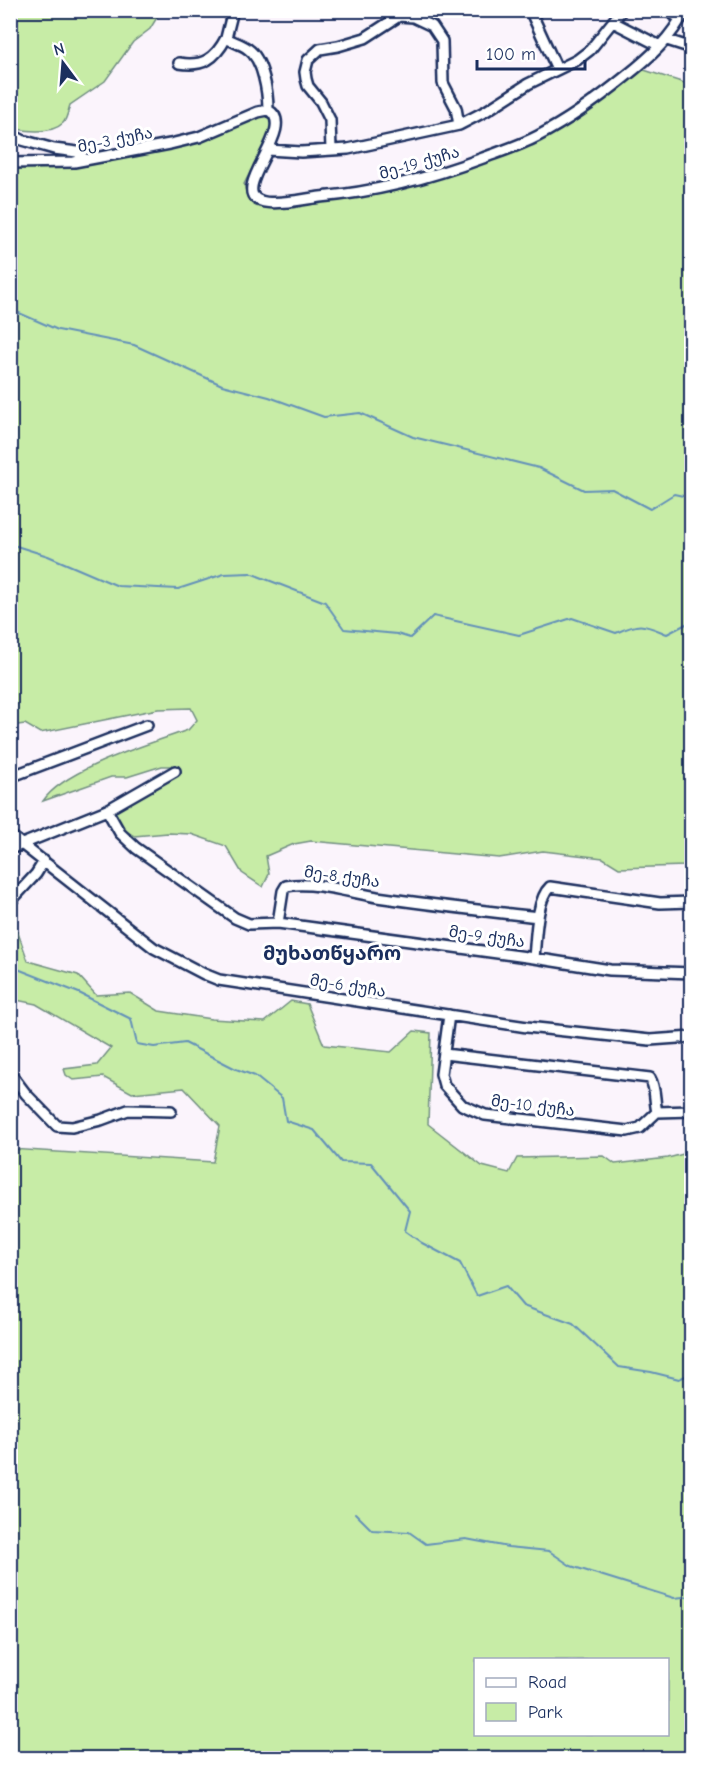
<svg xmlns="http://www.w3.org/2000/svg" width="702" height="1769" font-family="'Comic Neue','Noto Sans Georgian',sans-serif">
	<rect width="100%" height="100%" fill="#fbf4fc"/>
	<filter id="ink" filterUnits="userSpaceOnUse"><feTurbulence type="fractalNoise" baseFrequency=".0167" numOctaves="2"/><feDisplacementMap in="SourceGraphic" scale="12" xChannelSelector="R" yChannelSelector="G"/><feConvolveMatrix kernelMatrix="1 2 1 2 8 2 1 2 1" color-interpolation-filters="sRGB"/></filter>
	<g filter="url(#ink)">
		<path fill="#c7eca6" stroke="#718e82" stroke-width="1.5" fill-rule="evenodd" d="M10 11 11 10 161 11 150 29 133 42 105 81 70 105C68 111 67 119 63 123 51 135 26 131 11 128Z
			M641 69 691 85 692 859 685 866 619 868 603 858 543 851 499 858 311 841 294 844 266 856 269 874 263 887 242 873 226 846 191 834 168 833 134 836 122 829 114 811 126 802 173 777V766H162L127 777H111L43 801C65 768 150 744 188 730L197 720 191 708 158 709 40 733 25 724 11 726 10 166H62L134 153 268 114 273 123 271 132 244 184 247 196 251 202 269 207 388 192 423 183 503 154 542 140 592 108Z
			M11 930H17L28 961 78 975 96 995 130 993 159 1011 211 1019 265 1022 291 1001 307 1004 324 1045 391 1052 414 1031 431 1033 428 1124 482 1166 509 1173 517 1158 604 1156 615 1164 668 1158 691 1152V1758H11V1149L213 1162 220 1126 184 1088 132 1093 103 1077 73 1080 66 1075 64 1069 97 1065 111 1048 36 1004 11 999ZM476 1660H668V1734H476Z"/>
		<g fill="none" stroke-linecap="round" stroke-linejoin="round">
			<path stroke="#6491b9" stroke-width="2" d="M10 309 58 330 134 345 222 385 269 397 324 417 360 413 413 437 539 468 584 490 612 489 650 509 674 494 692 498
				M10 544 48 556 118 586 178 589 224 574 250 573 325 602 344 629 397 634 410 638 433 616 519 635 572 618 616 633C641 622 642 624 667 634L692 621
				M10 966 79 993 131 1019 137 1044 154 1047 185 1043 236 1069 255 1076 282 1098 286 1121 314 1130 341 1162 371 1163 410 1211 405 1231 422 1243 460 1263 477 1296 506 1286 523 1306 573 1324 619 1367 651 1372 679 1379 692 1373
				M355 1513 372 1530 409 1532 426 1544 466 1539 508 1547 549 1551 571 1566 674 1598 692 1596"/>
			<defs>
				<path id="minor" d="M530 10 557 69
					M666 10 681 19
					M613 22 660 46
					M226 38 233 10
					M667 40 692 48
					M179 63C203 67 215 59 226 38 233 42 242 44 248 49 263 59 268 93 268 110
					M13 135 22 140 54 149 77 152 86 160
					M268 150 301 152 348 149 459 125 486 111 528 84 577 60 590 50 622 10
					M331 150 330 120 321 102 308 86 306 79 305 72 308 60 320 49 338 46 365 38 399 16 413 17 432 26 442 41 443 83 456 108 459 125
					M10 163 74 162 170 144 199 137 258 112 268 110C300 126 227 191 261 201 275 206 305 199 320 197 377 192 430 178 483 158 502 151 521 145 538 136 569 120 598 99 625 77 649 58 672 38 685 10
					M10 777 147 725
					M107 810 120 833 136 848 235 918 249 924 278 923 534 958 610 970 692 973
					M10 835 154 948 204 974 219 980 527 1027 650 1040 692 1037
					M10 849 107 810 175 771
					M10 902 36 874 44 861
					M278 923 283 891 286 886C315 881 348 892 377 897 431 905 485 911 538 917
					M534 958C536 939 536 900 550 887L660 903 692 902
					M449 1015 441 1074 444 1085 462 1105 485 1115 627 1131 640 1128 657 1112 692 1111
					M444 1054 650 1078C656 1088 654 1100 657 1112
					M10 1073 26 1094 57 1126 72 1127 101 1120 128 1110 171 1111"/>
			</defs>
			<use href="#minor" stroke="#1b2f5e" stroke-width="14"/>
			<use href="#minor" stroke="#fff" stroke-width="9"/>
		</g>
	</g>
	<g text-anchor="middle" stroke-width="6" stroke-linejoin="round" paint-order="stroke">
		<g font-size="16" fill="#1b2f5e" stroke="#fff">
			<text transform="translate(115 139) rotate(-11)" y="6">მე-3 ქუჩა</text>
			<text transform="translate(419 162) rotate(-16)" y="6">მე-19 ქუჩა</text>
			<text transform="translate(342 876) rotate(8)" y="6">მე-8 ქუჩა</text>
			<text transform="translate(487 936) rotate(8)" y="6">მე-9 ქუჩა</text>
			<text transform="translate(348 985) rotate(9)" y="6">მე-6 ქუჩა</text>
			<text transform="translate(533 1105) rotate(7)" y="6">მე-10 ქუჩა</text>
		</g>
		<g font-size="20" font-weight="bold" fill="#1b2f5e" stroke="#fff">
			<text x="332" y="960">მუხათწყარო</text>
		</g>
	</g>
	<rect width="702" height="1769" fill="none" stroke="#fff" stroke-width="36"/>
	<rect x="18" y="18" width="666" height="1733" fill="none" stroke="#1b2f5e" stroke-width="2" filter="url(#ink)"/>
	<rect x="474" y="1658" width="195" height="78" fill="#ffffff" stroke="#a4acbf" stroke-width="1.5"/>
	<rect x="486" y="1678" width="30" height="9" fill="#ffffff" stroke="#a4acbf" stroke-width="1.5"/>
	<text x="528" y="1688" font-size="18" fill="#1b2f5e">Road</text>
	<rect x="486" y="1703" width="30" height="18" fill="#c7eca6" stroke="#a4acbf" stroke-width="1.5"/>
	<text x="528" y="1718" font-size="18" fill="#1b2f5e">Park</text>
	<g transform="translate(63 63) rotate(344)" stroke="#ffffff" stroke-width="4.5" paint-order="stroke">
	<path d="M0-4.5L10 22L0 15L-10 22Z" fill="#1b2f5e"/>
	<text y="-9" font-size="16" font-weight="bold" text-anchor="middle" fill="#1b2f5e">N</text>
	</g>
	<path d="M477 60v9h108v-9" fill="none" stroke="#1b2f5e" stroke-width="3"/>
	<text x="486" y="60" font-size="18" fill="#1b2f5e" stroke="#ffffff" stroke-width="4.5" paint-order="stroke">100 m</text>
</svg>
